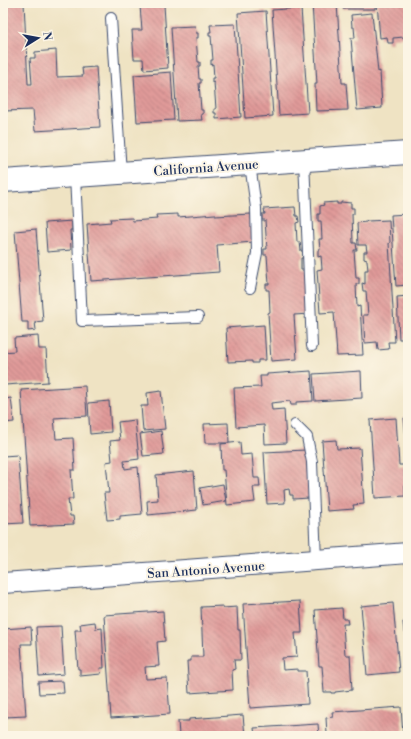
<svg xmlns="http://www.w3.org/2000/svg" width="411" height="739" font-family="'Libre Bodoni',serif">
	<defs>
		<pattern id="building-back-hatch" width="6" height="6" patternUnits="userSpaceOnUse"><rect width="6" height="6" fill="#e09a99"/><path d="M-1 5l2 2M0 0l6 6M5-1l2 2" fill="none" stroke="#b57e80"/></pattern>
	</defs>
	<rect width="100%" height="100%" fill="#fcf5e5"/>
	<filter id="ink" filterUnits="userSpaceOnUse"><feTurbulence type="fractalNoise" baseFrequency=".025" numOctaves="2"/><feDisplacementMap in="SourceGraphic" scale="8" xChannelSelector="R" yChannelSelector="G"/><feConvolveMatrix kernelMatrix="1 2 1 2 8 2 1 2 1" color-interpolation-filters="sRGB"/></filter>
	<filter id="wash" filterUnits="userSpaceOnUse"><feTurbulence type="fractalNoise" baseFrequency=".012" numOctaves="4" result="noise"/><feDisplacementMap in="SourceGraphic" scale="16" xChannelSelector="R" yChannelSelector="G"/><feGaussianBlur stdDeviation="0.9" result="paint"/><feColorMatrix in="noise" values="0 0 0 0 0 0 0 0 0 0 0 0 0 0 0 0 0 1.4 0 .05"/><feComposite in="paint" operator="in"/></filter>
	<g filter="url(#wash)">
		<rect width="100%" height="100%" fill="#efe3c3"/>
		<g id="blocks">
			<path fill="url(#building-back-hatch)" d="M3 3H24L28 84H32L30 58H35V52L56 50 57 77 83 76 82 68 96 67 100 127 35 131 33 110 3 111Z
				M312 3H337L342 83H346L348 110 316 111 315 84H317Z
				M343 3H375V9H343Z
				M377 3H407L408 39H404V37L393 38V43H388L387 37 380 38Z
				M164 5 168 68 144 70 143 59H134L132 30H142L140 6Z
				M301 8 308 113 279 115 272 10Z
				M266 11 273 116 245 118 238 13Z
				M372 13 378 72 380 71 382 108 357 110 351 38H355L354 27H352L351 15Z
				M235 24 241 117 216 119V113H214V109H216L214 82 212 83V78H214L213 64 211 65V60H213L211 36H209V32H211L210 25Z
				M195 26 196 33H198V38H196L198 62H200V66H198L199 79H201V83H199L201 110H203V114H201L202 120 177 121 171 27Z
				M171 72 174 120 137 122 134 75Z
				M337 202V204H341V202L351 203V208H354V214H352L353 243H356L357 250H354L356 278H359V284H356L357 307 360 306 363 355 337 356 334 312 320 313 317 270 322 269 321 256 318 257V250L320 249 319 239H322L321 221H318V214H320V206L324 205 323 203Z
				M295 207 296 216H298L299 222 296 223 297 242H300L301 251H303V258H301V270H306L309 314 294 315 297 359 271 361 268 313 270 312 269 290H266V284H269L267 255H264V249H267L265 220H262V214H265L264 209Z
				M178 214V217L215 214V216L251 214 253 242 217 245 219 272 91 281 87 224 111 222 110 219 132 218 133 221 157 219 156 215Z
				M408 214V285L396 286 391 215Z
				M389 220 390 243H389L395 342H388L389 349 378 350 377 342 365 343 363 315H368L366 291H363L362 283 365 284V270H368L367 260 364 259V252H367L366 245H358L357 223 366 222 367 221Z
				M72 221V230H70L71 250 47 252 45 223Z
				M36 229 43 321 35 322 36 330 28 331V322H22L15 231Z
				M408 296V339H399L397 297Z
				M264 325 266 360H258V363H252V361L228 362 226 328Z
				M38 336 39 349H46L48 382 5 385 3 369V352L15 351 14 338Z
				M311 371 313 401 296 402V405H291L290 401 271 403 272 410 284 409 286 443 265 444 264 425 236 427 234 388 261 387 260 376H267V374Z
				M361 371 362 398 315 401 313 374Z
				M85 386 87 416 54 418 56 439 73 438 75 470H71L73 499H68L70 516H73L74 524 30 526 21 390Z
				M3 387H4L6 399 11 398 14 422 3 423Z
				M161 391 165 429 143 431 141 406H148L147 393Z
				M109 401 111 432 90 434 88 403Z
				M408 417V449H407L404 418Z
				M396 418 399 465H404L405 496 375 498 370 420Z
				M135 420 139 459 124 461 125 469 138 467 142 514 120 516V519L107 520 104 493H109L106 462 112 461 110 441 120 440 118 422Z
				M228 423 229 443H205L204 424Z
				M161 431 164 454 143 456 140 434Z
				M336 440 337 449 360 448 364 504 353 505 354 509 327 511 322 441Z
				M240 442 241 455 252 454 254 478H259L260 487H253L255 502 227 505 224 470H222L221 444Z
				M306 450 309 498 293 499V495H290L289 489 284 490 285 503 267 504 264 452Z
				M18 455 23 523 3 524V456Z
				M194 471 197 510 148 515 147 501 158 500 156 475Z
				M223 484 226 501 203 505 200 488Z
				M300 601 302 633H295L297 657 282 658 283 670 298 669V671H306L308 704 250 708 243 604Z
				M393 603 399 672 367 675 361 606Z
				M223 606V608L237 607 238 630H240L241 660H234L235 669 232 670 233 690 189 693 187 661H191V657H203L201 607Z
				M342 608 343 619H347L348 624H343L345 655H350L352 690 335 692V693H331V692H324L322 666H319L315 610Z
				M163 611 165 641 157 642 159 666 145 667 146 679 167 678 170 714 111 718 104 615Z
				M408 621V632H404L403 622Z
				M95 622 96 629 102 628 104 668H100L101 674 80 676V669H78L75 630H81L80 624Z
				M61 626 64 674 39 676 36 627Z
				M31 627 32 644H21L26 716 5 717 3 688V629Z
				M63 681 64 693 39 694 38 682Z
				M401 707 403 736H338V733L327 734 326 718 333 717 332 712Z
				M243 715 245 736H179L178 721H189V719Z
				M318 724 319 736H255L254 728Z"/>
		</g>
	</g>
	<g filter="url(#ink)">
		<use href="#blocks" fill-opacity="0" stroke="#3b4a6d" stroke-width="1"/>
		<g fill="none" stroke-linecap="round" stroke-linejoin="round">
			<defs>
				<path id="lane" d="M111 18 121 173
					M304 160 312 346
					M75 176 82 321 198 317
					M250 288 257 253 256 208 250 164
					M295 425 307 437 312 462 316 560"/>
				<path id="street" d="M3 583 172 571 408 553"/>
				<path id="secondary" d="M3 181 408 153"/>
			</defs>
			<use href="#lane" stroke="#3b4a6d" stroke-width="12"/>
			<use href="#street" stroke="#3b4a6d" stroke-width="22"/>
			<use href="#secondary" stroke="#3b4a6d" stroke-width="24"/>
			<use href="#lane" stroke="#fff" stroke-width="10"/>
			<use href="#street" stroke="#fff" stroke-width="20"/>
			<use href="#secondary" stroke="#fff" stroke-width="22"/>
		</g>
	</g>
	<g text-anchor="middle" stroke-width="4" stroke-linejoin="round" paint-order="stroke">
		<g font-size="13" fill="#1b2f5e" stroke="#fcf5e5">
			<text transform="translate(206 167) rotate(-4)" y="5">California Avenue</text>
			<text transform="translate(206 569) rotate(-4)" y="5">San Antonio Avenue</text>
		</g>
	</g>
	<rect width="411" height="739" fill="none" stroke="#fcf5e5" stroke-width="16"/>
	<g transform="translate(38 38) rotate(79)" stroke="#fcf5e5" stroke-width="3" paint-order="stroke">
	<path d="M0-3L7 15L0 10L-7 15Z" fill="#1b2f5e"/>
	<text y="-6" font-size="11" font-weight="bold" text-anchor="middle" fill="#1b2f5e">N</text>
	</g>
</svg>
